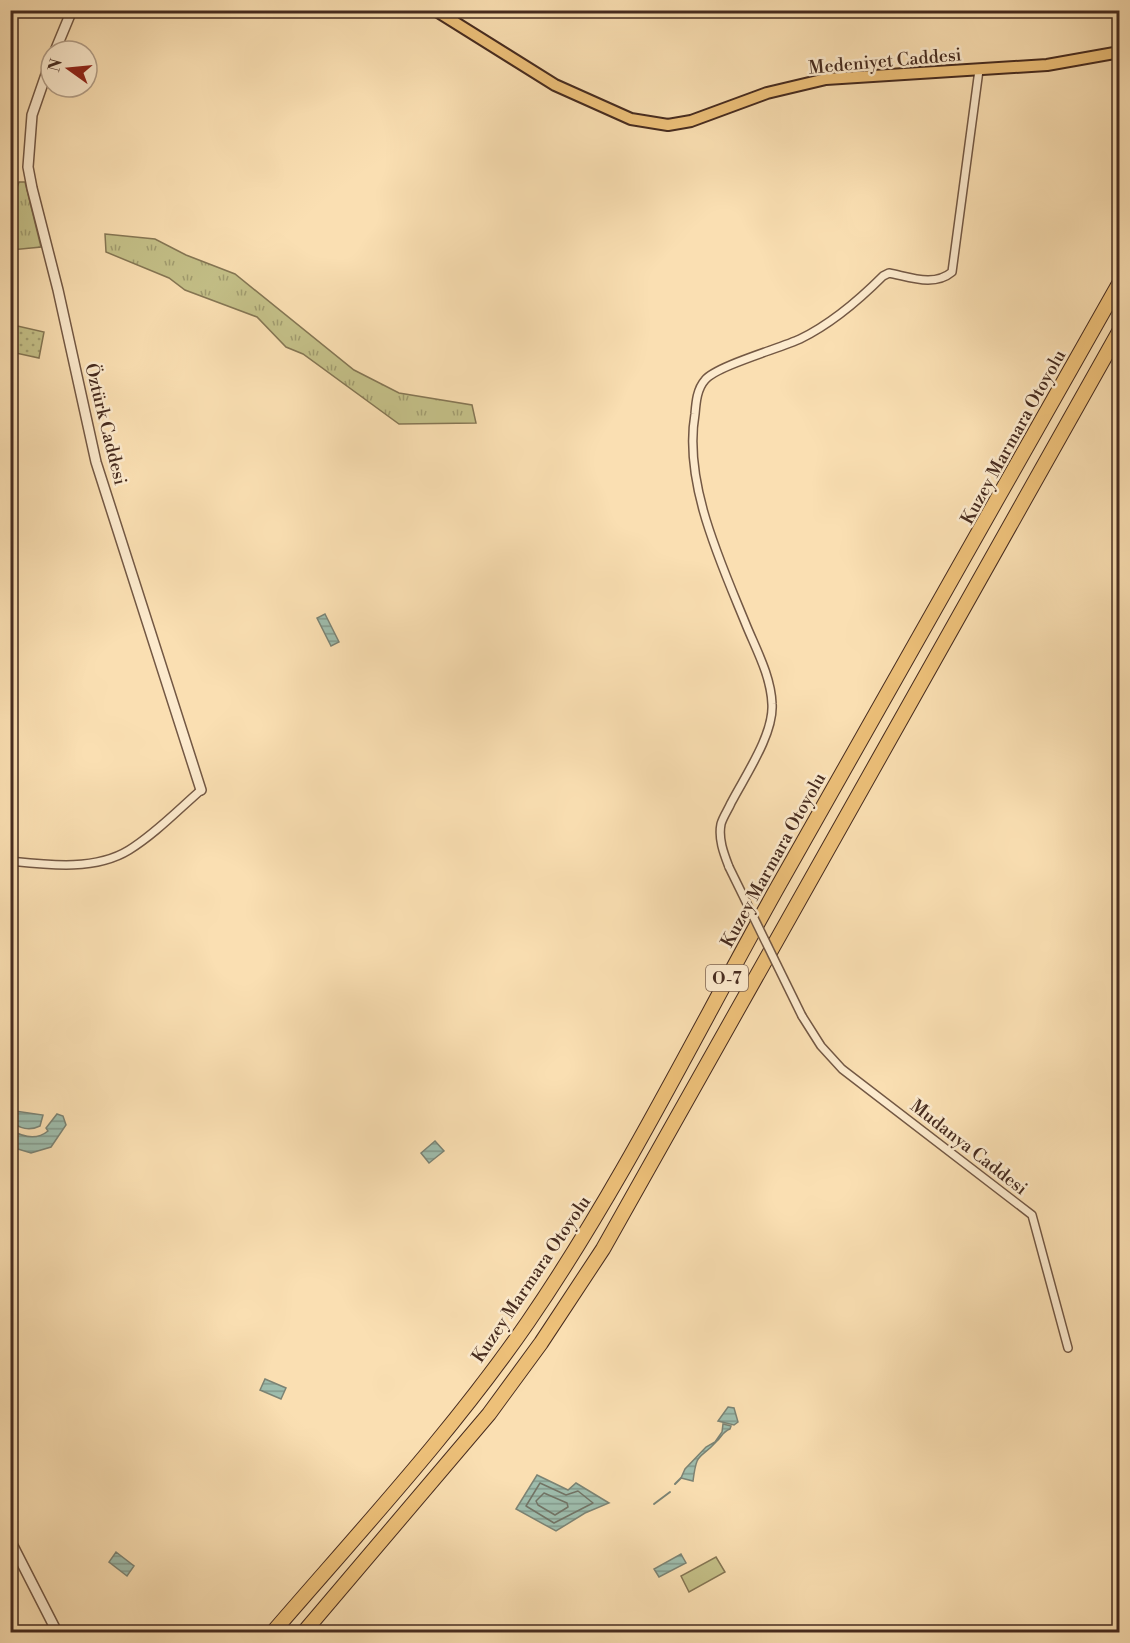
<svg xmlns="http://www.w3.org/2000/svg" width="1130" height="1643" font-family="'Libre Bodoni',serif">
	<defs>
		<pattern id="grass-tufts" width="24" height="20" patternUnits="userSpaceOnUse" patternTransform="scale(1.5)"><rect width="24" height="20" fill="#c4c088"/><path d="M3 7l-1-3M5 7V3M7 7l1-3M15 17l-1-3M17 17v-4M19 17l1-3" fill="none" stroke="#a19c6f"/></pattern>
		<pattern id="garden-dots" width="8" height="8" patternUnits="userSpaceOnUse" patternTransform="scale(1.5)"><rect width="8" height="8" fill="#c4c088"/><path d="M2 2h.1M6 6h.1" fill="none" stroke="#a19c6f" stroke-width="1.8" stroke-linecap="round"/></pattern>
		<pattern id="water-rules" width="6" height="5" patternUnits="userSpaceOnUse" patternTransform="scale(1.5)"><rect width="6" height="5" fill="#9ebdad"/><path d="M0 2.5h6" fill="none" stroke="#839a8c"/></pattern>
	</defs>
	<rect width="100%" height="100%" fill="#fadfb2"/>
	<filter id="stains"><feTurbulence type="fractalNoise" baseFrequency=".00333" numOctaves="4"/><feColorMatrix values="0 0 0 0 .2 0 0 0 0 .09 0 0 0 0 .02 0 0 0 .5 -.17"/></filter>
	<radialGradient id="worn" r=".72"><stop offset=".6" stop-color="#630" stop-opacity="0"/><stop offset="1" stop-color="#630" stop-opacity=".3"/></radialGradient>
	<path fill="url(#grass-tufts)" stroke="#857654" stroke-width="1.5" d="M19 182H25L41 247 11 250V204Z
		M105 234 155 239 186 255 235 274 354 370 399 393 472 405 476 423 399 424 303 354 286 347 257 317 185 290 169 278 106 252Z"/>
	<path fill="url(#garden-dots)" stroke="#857654" stroke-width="1.5" d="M13 325 44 332 39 358 11 352Z"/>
	<path fill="#c4c088" stroke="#857654" stroke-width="1.5" d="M716 1557 725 1572 689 1592 681 1576Z"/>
	<path fill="url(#water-rules)" stroke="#7b8374" stroke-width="1.5" d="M325 614 339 642 331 646 317 618Z
		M15 1111 43 1115 40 1126C30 1131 19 1129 12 1121Z
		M57 1114 63 1116 66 1125 51 1147 31 1153 11 1147V1130C23 1137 36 1141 48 1131L46 1128Z
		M435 1141 444 1151 429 1163 421 1153Z
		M265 1379 286 1388 281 1399 260 1390Z
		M728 1407 734 1408 738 1422 734 1425 718 1421Z
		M723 1424 731 1426 730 1429C722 1432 722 1437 716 1442 699 1461 697 1450 693 1481L681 1478 685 1469 706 1447 715 1442 722 1432Z
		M537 1475 568 1490 576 1483 609 1503 585 1513 556 1531 516 1509Z
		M116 1552 134 1566 127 1576 109 1562Z
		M681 1554 686 1563 659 1577 654 1569Z"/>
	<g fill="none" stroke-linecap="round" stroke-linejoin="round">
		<path stroke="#727466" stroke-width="1.5" d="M540 1483 566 1495 578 1491 593 1503 554 1523 526 1506Z
			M544 1493 567 1503 568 1507 555 1515 538 1505 536 1501Z"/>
		<path stroke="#7b8374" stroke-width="2" d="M675 1484 681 1478
			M654 1504 670 1492"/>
		<defs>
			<path id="minor" d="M453 22 457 10
				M10 861C48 865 95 871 129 850 155 834 178 810 201 790
				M729 867C724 854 718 839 721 824 723 817 728 810 731 803 745 776 774 734 772 704 771 677 757 651 747 627 721 563 683 483 695 414 696 402 697 389 705 380 716 366 781 348 800 339 831 324 859 300 883 276L889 273C910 277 934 287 952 272L979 70
				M802 1016 821 1046 842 1069 1032 1215 1068 1348"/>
			<path id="tertiary" d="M55 51 72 10
				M51 60 32 115 28 167 32 188 58 290 96 462 201 790
				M10 1540 57 1632"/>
			<path id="primary" d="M435 10 555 85 631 119 668 125 691 121 767 93 826 79 1047 65 1120 52"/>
			<path id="motorway" d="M273 1632C360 1531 452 1432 528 1322 622 1185 695 1035 776 890 889 687 1006 485 1120 282
				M304 1632 489 1414 541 1343 603 1249 1120 330"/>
		</defs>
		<use href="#minor" stroke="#735844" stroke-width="10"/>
		<use href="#tertiary" stroke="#735844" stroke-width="12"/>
		<use href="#primary" stroke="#462b1f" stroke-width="14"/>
		<use href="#motorway" stroke="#462b1f" stroke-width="16"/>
		<use href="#minor" stroke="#fceacd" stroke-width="7"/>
		<use href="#tertiary" stroke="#fceacd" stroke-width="9"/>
		<use href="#primary" stroke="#edc079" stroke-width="10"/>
		<use href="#motorway" stroke="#edc079" stroke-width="14"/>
		<defs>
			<path id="minor-bridge" d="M729 867 802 1016"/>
		</defs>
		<use href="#minor-bridge" stroke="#735844" stroke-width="10" stroke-linecap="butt"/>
		<use href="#minor-bridge" stroke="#fceacd" stroke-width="7"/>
	</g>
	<g text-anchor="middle" stroke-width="5" stroke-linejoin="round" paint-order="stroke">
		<rect fill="#fceacd" stroke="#7d6453" stroke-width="1.5" x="706" y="965" width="42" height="26" rx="4.5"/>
		<g font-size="16" font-weight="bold" fill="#462b1f">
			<text x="727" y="984">O-7</text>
		</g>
		<g font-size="18" fill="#462b1f" stroke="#fceacd">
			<text transform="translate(885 61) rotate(-5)" y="6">Medeniyet Caddesi</text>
			<text transform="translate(106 424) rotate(76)" y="6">Öztürk Caddesi</text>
			<text transform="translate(1013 437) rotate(-61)" y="6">Kuzey Marmara Otoyolu</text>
			<text transform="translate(773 860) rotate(-61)" y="6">Kuzey Marmara Otoyolu</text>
			<text transform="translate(969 1147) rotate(38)" y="6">Mudanya Caddesi</text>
			<text transform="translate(531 1279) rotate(-56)" y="6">Kuzey Marmara Otoyolu</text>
		</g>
	</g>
	<rect width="1130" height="1643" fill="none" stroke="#fadfb2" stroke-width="36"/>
	<rect x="12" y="12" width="1106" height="1619" fill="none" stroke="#462b1f" stroke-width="3"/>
	<rect x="18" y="18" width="1094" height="1607" fill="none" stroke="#462b1f" stroke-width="1.5"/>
	<g transform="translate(69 69) rotate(285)"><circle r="28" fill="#fceacd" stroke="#b39e87" stroke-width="1.5"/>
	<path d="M0-4.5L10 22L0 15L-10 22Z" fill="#8f2418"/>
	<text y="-9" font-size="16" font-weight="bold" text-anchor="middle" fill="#462b1f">N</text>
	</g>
	<rect width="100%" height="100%" filter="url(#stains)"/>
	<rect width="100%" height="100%" fill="url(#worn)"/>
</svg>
